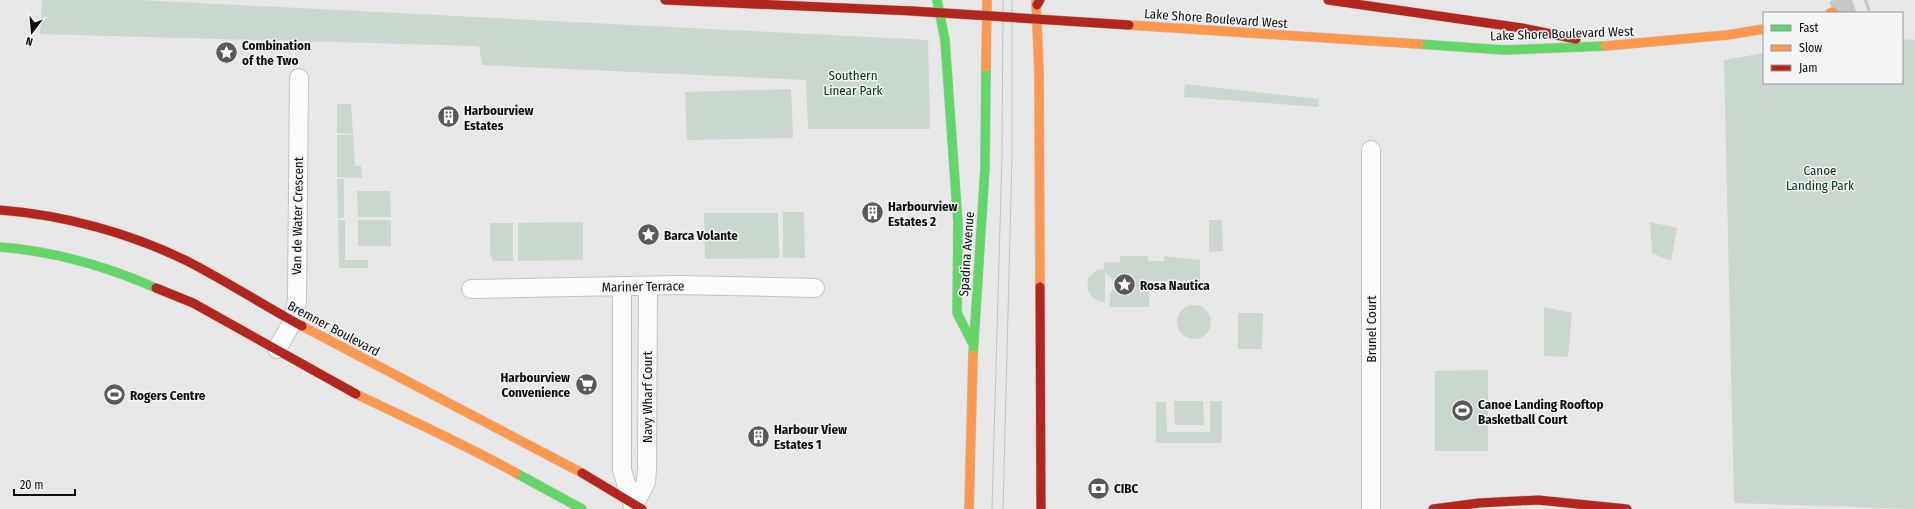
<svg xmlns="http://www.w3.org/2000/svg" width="1915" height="509" font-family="'Fira Sans Condensed',sans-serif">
	<rect width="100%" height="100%" fill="#e7e7e7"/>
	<path fill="#c9d7cc" d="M42 0H139L928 40 930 129H808L806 80 482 65 479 46 40 34Z
		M1902 39 1915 40V509L1734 503 1724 60 1764 53V83H1902Z
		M1185 84 1319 99V107L1184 97Z
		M791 89 793 138 687 140 685 92Z
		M337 104H351L353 134 337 133Z
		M337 135H353L355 166H361L362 178 337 177Z
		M337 179H344V218H338Z
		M357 191H390L391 217H358Z
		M783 212H804L805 258H783Z
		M704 213H778L779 258 705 259Z
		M338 220H345V260H368V268H339Z
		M358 220H391V246H358Z
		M1209 220H1222L1223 251 1209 252Z
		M583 222V260L518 261V223Z
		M1650 222 1677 228 1671 261 1652 253Z
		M490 223H513V261H493L490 254Z
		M1120 256H1148V261H1164V256L1200 260V281H1149V307H1110V294L1115 286 1112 278 1105 273V302C1090 301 1086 291 1088 278L1097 270 1104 269V262H1120Z
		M1177 322a17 17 0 1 1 34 0a17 17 0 1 1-34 0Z
		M1544 307 1572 313 1568 357 1544 356Z
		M1238 313H1263L1262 349H1238Z
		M1488 370V451H1435V371Z
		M1174 401H1203L1204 425H1175Z
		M1210 401H1222V443H1156V402H1166L1167 432H1210Z"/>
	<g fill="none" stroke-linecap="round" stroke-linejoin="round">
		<path stroke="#c6c6c6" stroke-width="22" stroke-dasharray="22 11" stroke-linecap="butt" d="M1833 12 1867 0"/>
		<defs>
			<path id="street" d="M1371 150V509
				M622 286V470L634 509
				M471 289 680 285 815 288
				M277 349 293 321 297 300 299 78
				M634 505 646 482 647 469 648 286"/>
			<path id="fast" d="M937 0 945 40 958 224 957 313 973 344
				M1419 44 1504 50 1605 46
				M0 247C53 251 108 267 156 288
				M973 355 985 168 986 67
				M516 473 582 509"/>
			<path id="slow" d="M1036 0 1039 72 1040 287
				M1830 13 1833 12
				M1129 25 1419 44
				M1605 46 1727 35 1764 29
				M986 67 987 0
				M302 326 582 473
				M356 394C410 420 464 444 516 473
				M969 509 973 355"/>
			<path id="jam" d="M665 0 912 11
				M1328 0 1522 28 1576 39
				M1037 5 1040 0
				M0 210C64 215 130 233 187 261 226 281 263 305 302 326
				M1040 287 1041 509
				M156 288 193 303 356 394
				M582 473 642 509
				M1433 509 1479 503 1538 500 1627 509"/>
		</defs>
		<use href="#street" stroke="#c2c2c2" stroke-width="20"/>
		<use href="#fast" stroke="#c2c2c2" stroke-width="10"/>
		<use href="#slow" stroke="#c2c2c2" stroke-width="10"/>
		<use href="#jam" stroke="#c2c2c2" stroke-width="10"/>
		<use href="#street" stroke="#fbfbfb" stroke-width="18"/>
		<use href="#fast" stroke="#63d668" stroke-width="9"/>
		<use href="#slow" stroke="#ff974d" stroke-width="9"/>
		<use href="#jam" stroke="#b3261e" stroke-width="9"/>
		<path stroke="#c1c2c2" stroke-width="1" d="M992 509 1002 155 1003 0
			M1003 509 1012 156V0"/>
		<defs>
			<path id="jam-bridge" d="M912 11 1129 25"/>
		</defs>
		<use href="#jam-bridge" stroke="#afa39a" stroke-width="10" stroke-linecap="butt"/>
		<use href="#jam-bridge" stroke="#b3261e" stroke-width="9"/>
	</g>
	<defs>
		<symbol id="sight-disc" viewBox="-11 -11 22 22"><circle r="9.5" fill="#595959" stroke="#f3f4f5"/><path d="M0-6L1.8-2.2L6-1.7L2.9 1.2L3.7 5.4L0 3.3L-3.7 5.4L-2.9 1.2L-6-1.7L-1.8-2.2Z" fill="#fff"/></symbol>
		<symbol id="building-disc" viewBox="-11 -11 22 22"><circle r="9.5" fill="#595959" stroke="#f3f4f5"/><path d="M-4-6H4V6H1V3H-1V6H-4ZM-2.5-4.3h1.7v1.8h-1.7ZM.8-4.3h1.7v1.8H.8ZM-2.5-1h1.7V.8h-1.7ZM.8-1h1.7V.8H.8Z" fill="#fff"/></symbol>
		<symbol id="supermarket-disc" viewBox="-11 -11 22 22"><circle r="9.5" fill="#595959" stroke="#f3f4f5"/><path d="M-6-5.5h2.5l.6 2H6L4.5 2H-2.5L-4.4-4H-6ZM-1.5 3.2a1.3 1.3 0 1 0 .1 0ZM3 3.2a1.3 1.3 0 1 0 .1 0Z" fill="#fff"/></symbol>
		<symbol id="stadium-disc" viewBox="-11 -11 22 22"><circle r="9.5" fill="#595959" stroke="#f3f4f5"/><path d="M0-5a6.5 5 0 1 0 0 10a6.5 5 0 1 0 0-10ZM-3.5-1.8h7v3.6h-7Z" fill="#fff"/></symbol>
		<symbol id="bank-disc" viewBox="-11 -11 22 22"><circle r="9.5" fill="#595959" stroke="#f3f4f5"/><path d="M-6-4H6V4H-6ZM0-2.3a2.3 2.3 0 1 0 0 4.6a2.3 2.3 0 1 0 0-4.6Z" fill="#fff"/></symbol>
	</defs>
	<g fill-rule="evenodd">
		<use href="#sight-disc" x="214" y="40" width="25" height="25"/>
		<use href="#building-disc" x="436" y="104" width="25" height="25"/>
		<use href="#building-disc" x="860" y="200" width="25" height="25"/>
		<use href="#sight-disc" x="636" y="222" width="25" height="25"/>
		<use href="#sight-disc" x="1112" y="272" width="25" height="25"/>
		<use href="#supermarket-disc" x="574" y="372" width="25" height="25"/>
		<use href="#stadium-disc" x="102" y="382" width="25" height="25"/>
		<use href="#stadium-disc" x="1450" y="398" width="25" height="25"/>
		<use href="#building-disc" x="746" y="424" width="25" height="25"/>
		<use href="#bank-disc" x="1086" y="476" width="25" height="25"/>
	</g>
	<g text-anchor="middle" stroke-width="3" stroke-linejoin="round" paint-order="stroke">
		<g font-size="13" fill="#0d0d0d" stroke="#f3f4f5">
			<text transform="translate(1216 18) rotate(4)" y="5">Lake Shore Boulevard West</text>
			<text transform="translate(1562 33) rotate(-2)" y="5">Lake Shore Boulevard West</text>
			<text transform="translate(297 216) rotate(-89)" y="5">Van de Water Crescent</text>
			<text transform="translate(966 254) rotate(-86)" y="5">Spadina Avenue</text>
			<text transform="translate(643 286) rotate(-1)" y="5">Mariner Terrace</text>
			<text transform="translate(334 328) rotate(28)" y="5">Bremner Boulevard</text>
			<text transform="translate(1371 329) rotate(-90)" y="5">Brunel Court</text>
			<text transform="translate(647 397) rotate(-90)" y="5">Navy Wharf Court</text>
		</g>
		<g font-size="13" font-weight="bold" fill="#0d0d0d" stroke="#f3f4f5" text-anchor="start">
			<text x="242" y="50">Combination<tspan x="242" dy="15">of the Two</tspan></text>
			<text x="464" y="115">Harbourview<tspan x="464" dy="15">Estates</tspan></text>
			<text x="888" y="211">Harbourview<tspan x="888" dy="15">Estates 2</tspan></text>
			<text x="664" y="240">Barca Volante</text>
			<text x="1140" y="290">Rosa Nautica</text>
			<text x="570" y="382" text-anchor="end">Harbourview<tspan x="570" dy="15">Convenience</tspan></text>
			<text x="130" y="400">Rogers Centre</text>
			<text x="1478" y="409">Canoe Landing Rooftop<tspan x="1478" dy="15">Basketball Court</tspan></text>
			<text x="774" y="434">Harbour View<tspan x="774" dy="15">Estates 1</tspan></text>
			<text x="1114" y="493">CIBC</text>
		</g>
		<g font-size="13" fill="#033718" stroke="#f3f4f5">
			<text x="853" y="80">Southern<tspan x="853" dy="15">Linear Park</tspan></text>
			<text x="1820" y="175">Canoe<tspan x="1820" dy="15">Landing Park</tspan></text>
		</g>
	</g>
	<rect x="1763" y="12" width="140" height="72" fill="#f3f4f5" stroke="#979898"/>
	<rect x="1771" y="25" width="20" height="6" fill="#63d668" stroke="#979898"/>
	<text x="1799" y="32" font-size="12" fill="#0d0d0d">Fast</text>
	<rect x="1771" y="45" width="20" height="6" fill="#ff974d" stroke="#979898"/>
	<text x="1799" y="52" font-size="12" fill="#0d0d0d">Slow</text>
	<rect x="1771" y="65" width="20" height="6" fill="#b3261e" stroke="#979898"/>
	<text x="1799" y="72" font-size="12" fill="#0d0d0d">Jam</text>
	<g transform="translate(32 32) rotate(196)" stroke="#f3f4f5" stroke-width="3" paint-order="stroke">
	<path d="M0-3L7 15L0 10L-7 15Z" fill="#0d0d0d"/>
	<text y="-6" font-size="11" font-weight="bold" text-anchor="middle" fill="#0d0d0d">N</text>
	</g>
	<path d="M14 489v6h61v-6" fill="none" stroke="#0d0d0d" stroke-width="2"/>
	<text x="20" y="489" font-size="12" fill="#0d0d0d" stroke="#f3f4f5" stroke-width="3" paint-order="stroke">20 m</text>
</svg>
